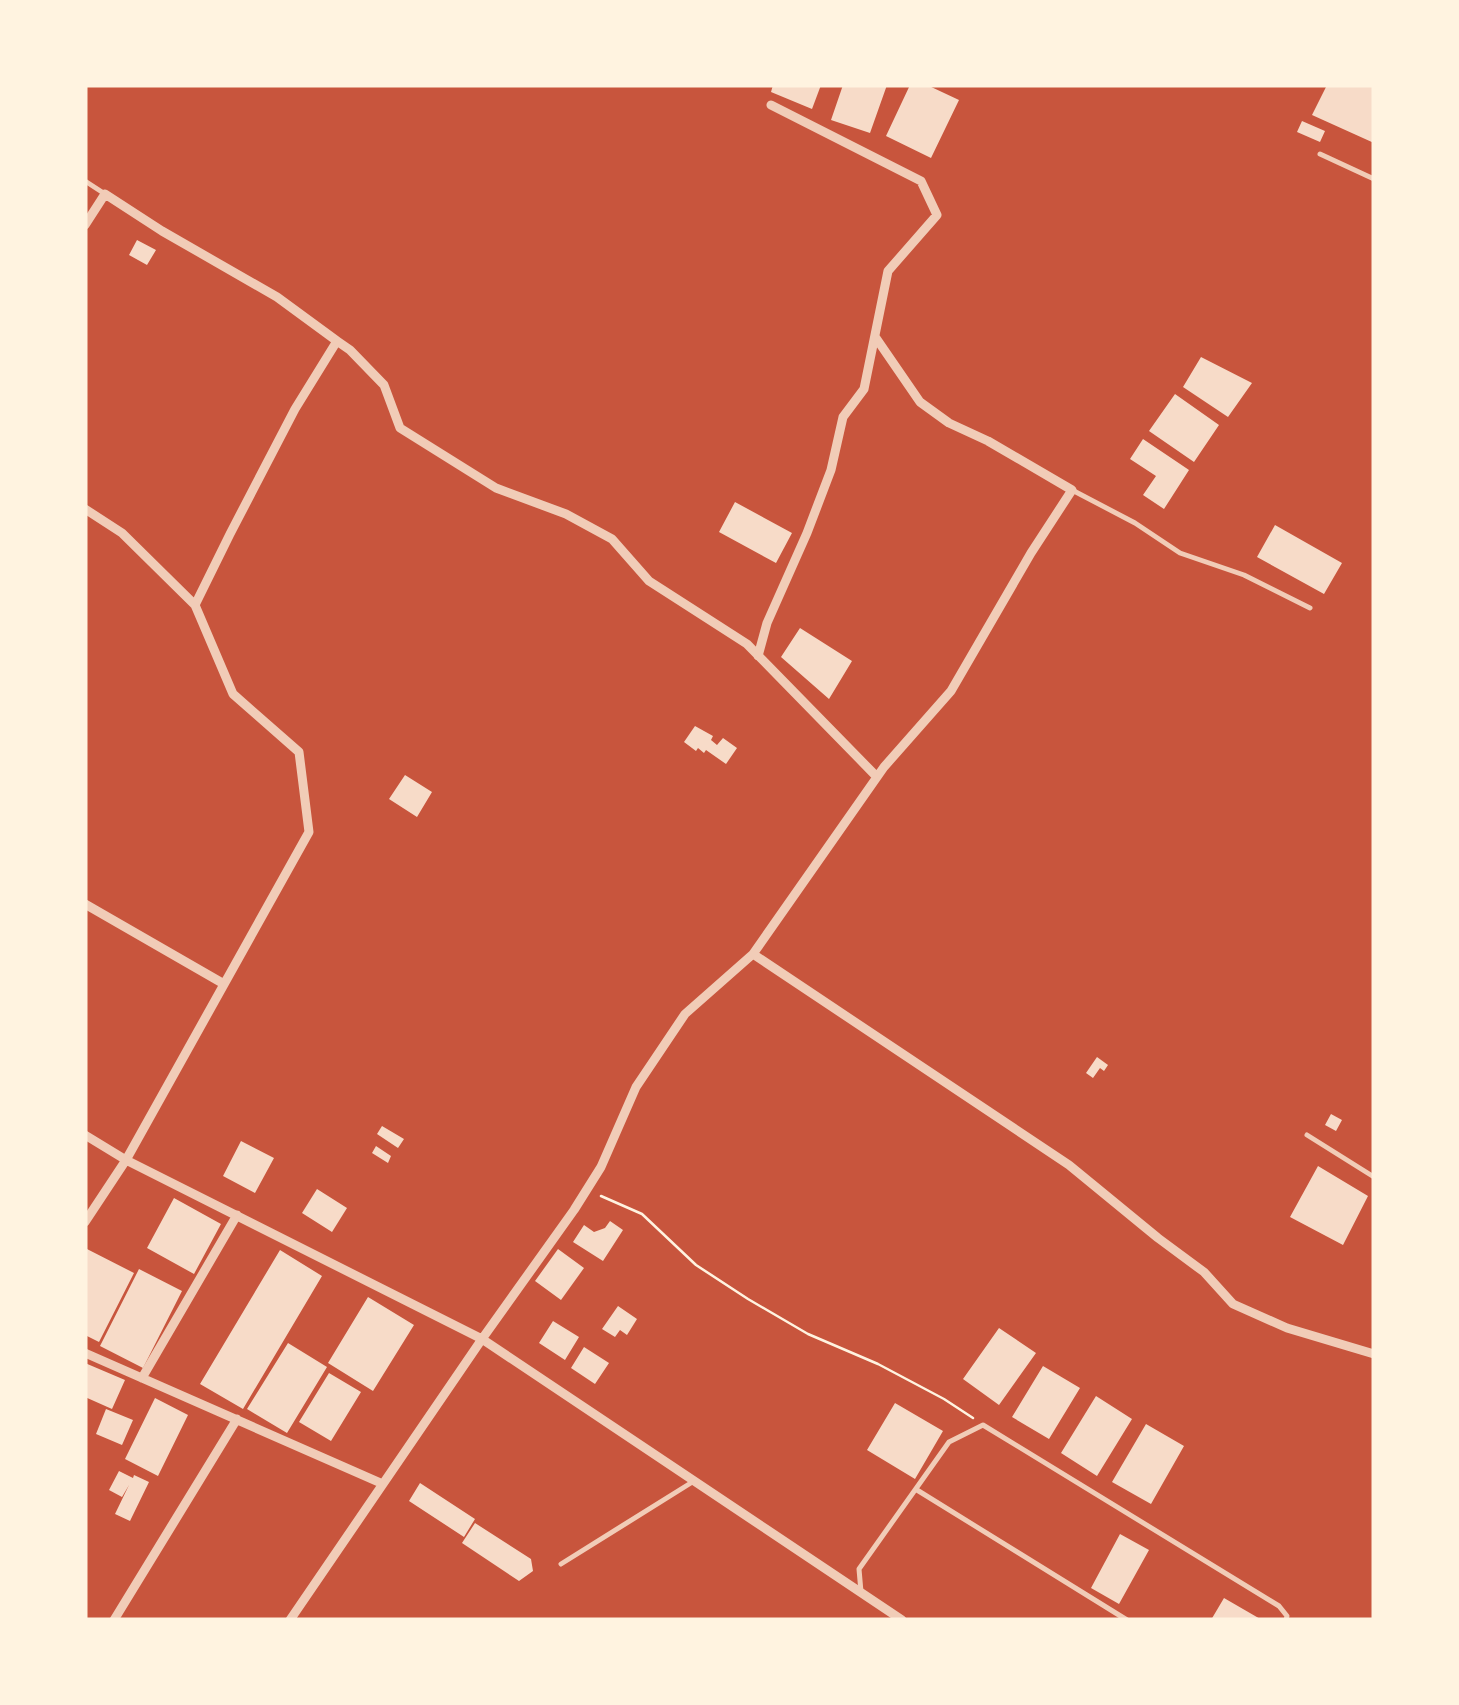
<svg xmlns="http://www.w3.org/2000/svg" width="1459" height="1705" font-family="Roboto,sans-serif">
	<rect width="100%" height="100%" fill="#c8553d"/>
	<path fill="#f7dbc8" d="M773 85H821L812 109 771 92Z
		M843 85H887L870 133 831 120Z
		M910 85H927L959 100 931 158 886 136Z
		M1327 85H1374V143L1312 115Z
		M1302 121 1325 131 1320 142 1297 132Z
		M137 240 156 250 147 265 129 255Z
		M1201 357 1252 383 1228 417 1183 387Z
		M1175 394 1219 425 1194 462 1149 431Z
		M1143 439 1189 470 1164 509 1143 495 1156 476 1130 459Z
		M735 502 792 533 776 563 719 532Z
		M1275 525 1342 563 1324 594 1257 557Z
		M800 628 852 661 829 699 781 657Z
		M695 726 713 736 711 740 717 745 723 738 737 748 726 764 706 750 704 753 698 748 696 751 684 742Z
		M405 775 432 792 417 817 389 799Z
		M1097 1057 1108 1065 1104 1071 1100 1068 1093 1078 1086 1073Z
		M1331 1114 1342 1120 1336 1131 1325 1125Z
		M382 1126 404 1139 398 1148 377 1134Z
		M241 1141 274 1158 255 1193 223 1176Z
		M376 1146 391 1156 388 1163 372 1153Z
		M1318 1166 1368 1196 1343 1245 1290 1217Z
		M317 1189 347 1208 332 1232 302 1213Z
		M174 1198 221 1224 194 1274 147 1248Z
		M610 1221 623 1230 603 1261 573 1242 584 1225 594 1232 605 1228Z
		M85 1248 134 1273 99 1342 85 1335Z
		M558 1249 584 1268 561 1300 535 1281Z
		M280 1250 322 1276 243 1409 200 1384Z
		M139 1269 182 1291 143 1368 100 1346Z
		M368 1297 414 1325 373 1391 328 1363Z
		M618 1306 637 1319 627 1335 620 1330 615 1337 602 1329Z
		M553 1321 579 1337 565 1360 539 1343Z
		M999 1328 1036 1353 999 1405 963 1379Z
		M288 1343 327 1367 287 1433 247 1409Z
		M584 1347 609 1363 595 1384 571 1368Z
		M85 1363 125 1380 112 1409 85 1397Z
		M1043 1366 1080 1388 1049 1439 1012 1417Z
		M329 1373 361 1392 331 1441 299 1422Z
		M1096 1396 1132 1419 1097 1476 1061 1453Z
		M155 1398 188 1415 158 1476 125 1459Z
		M895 1403 943 1431 915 1479 867 1450Z
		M106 1409 133 1420 122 1445 96 1434Z
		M1146 1424 1184 1446 1151 1504 1112 1482Z
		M119 1471 133 1478 134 1475 149 1482 130 1521 115 1514 129 1485 122 1497 109 1490Z
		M420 1483 475 1519 464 1537 409 1501Z
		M475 1523 531 1559 533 1571 519 1581 462 1543Z
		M1120 1534 1149 1550 1119 1604 1091 1588Z
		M1224 1598 1262 1620H1211Z"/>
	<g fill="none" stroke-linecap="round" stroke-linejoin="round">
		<path stroke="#fff3e0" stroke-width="2.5" d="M601 1196 642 1214 696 1265 748 1299 808 1334 878 1364 944 1399 973 1418"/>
		<path stroke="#f1ccb7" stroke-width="5" d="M1320 154 1374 179
			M85 181 105 194
			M1072 490 1135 523 1180 553 1244 575 1310 608
			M1307 1135 1374 1177
			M917 1490 1127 1620
			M561 1564 694 1481
			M861 1592 859 1569 949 1442 983 1425 1279 1606 1287 1616 1286 1620"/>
		<path stroke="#f1ccb7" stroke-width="9" d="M85 225 105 194 162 231 277 297 337 341 295 409 230 534 195 605
			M337 341 350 350 384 385 400 428 496 488 566 514 612 539 649 581 747 644 877 777
			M85 509 122 533 195 605 233 694 299 752 309 832 126 1160 85 1222
			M758 656 767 623 807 533 831 470 843 417 864 389 888 271 937 215 921 181 771 105
			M85 904 224 984
			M753 954 1069 1165 1158 1238 1204 1272 1233 1304 1287 1328 1374 1354
			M85 1135 126 1160 482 1339 902 1620
			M85 1353 383 1484
			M142 1378 237 1215
			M114 1620 237 1419
			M290 1620 482 1339 574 1210 601 1167 636 1087 685 1014 753 954 884 767 951 691 1031 553 1072 490 988 441 949 423 920 402 876 338"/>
	</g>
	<rect width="1459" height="1705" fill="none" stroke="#fff3e0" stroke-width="175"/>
</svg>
